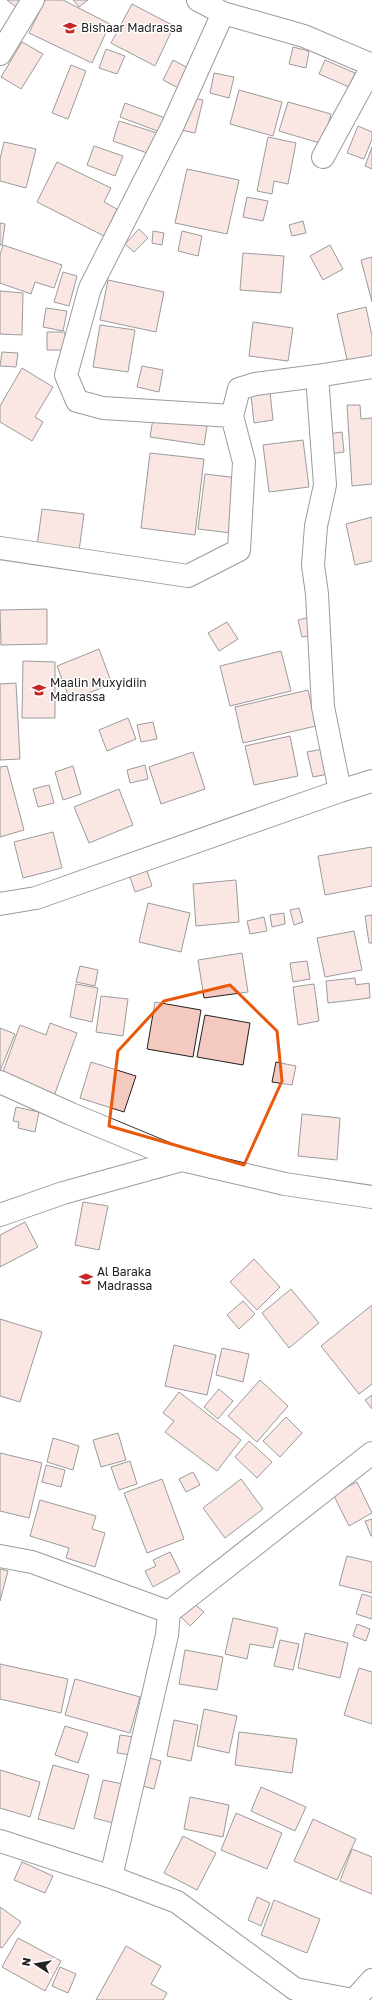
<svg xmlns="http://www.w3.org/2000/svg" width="372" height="2000" font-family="'Golos Text',sans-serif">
	<rect width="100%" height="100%" fill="#fff"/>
	<path fill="#f3c9c0" stroke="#222" d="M7 0H27L20 10Z
		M45 0H63L110 24 92 63 29 33Z
		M73 0H88L79 7Z
		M132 4 174 26 155 66 111 43Z
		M22 42 43 54 21 89 1 77Z
		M293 47 309 51 306 68 289 64Z
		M106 49 125 56 117 74 99 68Z
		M173 60 192 70 182 90 163 80Z
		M325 60 355 73 349 87 319 74Z
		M71 65 86 71 68 119 52 113Z
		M214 73 234 77 229 98 210 93Z
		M239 90 282 102 273 136 230 124Z
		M188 97 203 100 195 133 181 130Z
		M288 102 331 114 323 144 279 131Z
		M125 103 165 118 160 132 120 117Z
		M119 121 157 133 150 154 113 141Z
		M358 126 372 132V139L364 159 347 153Z
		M268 137 296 143 288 184 274 181 272 194 257 191Z
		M4 142 36 149 26 188 0 181V159Z
		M94 146 123 156 115 176 87 165Z
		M372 147V169L365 166Z
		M57 162 111 188 104 202 117 209 104 236 37 202Z
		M187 169 239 180 227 234 175 223Z
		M247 197 268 201 263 221 243 217Z
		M303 221 306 233 292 236 289 225Z
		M0 223 5 224 2 245H0Z
		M139 229 148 238 134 252 125 244Z
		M153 231 164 233 162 245 152 243Z
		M182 231 202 236 198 256 178 251Z
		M3 245 62 265 54 288 35 282 31 294 0 283V255Z
		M330 245 343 269 323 280 310 256Z
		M243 253 284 256 281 293 240 290Z
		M372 257V302L361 260Z
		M63 272 77 276 69 306 54 302Z
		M108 280 164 292 156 332 100 320Z
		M0 291 23 293 22 335 0 334Z
		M366 307 372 336V359L348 364 337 314Z
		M46 308 67 311 63 331 43 327Z
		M253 322 293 328 288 361 249 356Z
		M100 325 135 330 128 372 93 367Z
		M47 332H65V350H47Z
		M2 352 18 353 16 367 0 366Z
		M142 366 163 370 159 392 137 387Z
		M22 368 53 387 35 417 43 422 32 441 0 422V406Z
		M270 392 273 420 254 423 251 395Z
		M347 405H360L361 419 372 418V484L352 486Z
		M154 412 208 420 204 445 150 437Z
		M342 432 344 452 330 454 328 434Z
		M303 440 309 487 269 492 263 445Z
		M150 453 204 459 195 535 141 528Z
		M205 474 238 478 231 533 198 529Z
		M42 509 84 514 79 551 37 546Z
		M372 517V561L355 565 346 524Z
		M47 609V644L1 645 0 610Z
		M314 616 318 634 302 637 298 620Z
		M227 622 238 639 219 651 208 633Z
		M99 649 112 684 70 700 57 666Z
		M281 651 291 691 230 706 220 666Z
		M23 661 55 662V718H22Z
		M16 683 20 759 0 760V684Z
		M308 690 316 726 243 743 235 707Z
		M128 718 136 739 107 751 99 730Z
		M153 722 157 739 141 742 137 725Z
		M290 736 298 776 254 785 245 746Z
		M323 749 328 774 313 777 307 752Z
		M193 752 205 789 161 804 149 767Z
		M145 765 148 779 130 783 127 770Z
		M7 766 24 830 0 837V767Z
		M73 766 81 794 63 800 55 772Z
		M49 785 54 803 38 807 33 789Z
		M119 789 133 825 89 843 74 807Z
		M53 832 62 868 23 878 14 842Z
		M372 847V886L325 895 318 856Z
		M146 868 152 886 135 892 129 874Z
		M236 880 239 922 196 926 193 884Z
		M148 903 190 913 181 952 139 942Z
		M299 908 303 922 294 925 290 910Z
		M284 913 285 924 272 927 270 915Z
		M372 915V943H369L365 916Z
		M264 917 267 931 250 934 247 921Z
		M354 931 362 970 325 977 317 938Z
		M242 953 248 992 204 998 198 960Z
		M307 961 310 979 293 982 290 963Z
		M80 966 98 970 95 986 76 982Z
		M355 978 356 985 369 983 370 998 328 1003 326 981Z
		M76 984 98 988 92 1022 70 1017Z
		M314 984 319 1021 298 1025 293 987Z
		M101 996 128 999 123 1036 96 1032Z
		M155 1002 201 1010 193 1057 147 1049Z
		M205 1015 250 1023 243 1065 197 1057Z
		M50 1023 77 1033 54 1096 1 1077 20 1025 46 1035Z
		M0 1028 15 1034 0 1071Z
		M91 1062 136 1076 124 1112 80 1098Z
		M276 1062 296 1066 292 1085 272 1082Z
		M16 1107 39 1112 35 1132 18 1128 19 1122 13 1121Z
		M302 1114 340 1118 337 1160 298 1156Z
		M83 1202 108 1206 99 1250 75 1245Z
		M25 1222 38 1247 0 1267V1235Z
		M254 1259 280 1287 257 1310 230 1282Z
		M291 1289 319 1323 289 1348 262 1313Z
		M243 1301 255 1314 239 1329 227 1315Z
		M372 1305V1384L359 1394 321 1346Z
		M0 1319 42 1332 20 1402 0 1396Z
		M174 1345 216 1355 207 1395 165 1386Z
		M222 1348 249 1354 243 1382 216 1375Z
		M260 1380 288 1406 257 1442 228 1416Z
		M219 1389 233 1401 218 1419 204 1407Z
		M179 1392 241 1440 217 1471 165 1432 174 1421 163 1413Z
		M372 1395V1409L365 1400Z
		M286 1417 302 1433 280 1457 263 1441Z
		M118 1433 126 1460 101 1467 93 1440Z
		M53 1438 79 1446 73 1470 47 1462Z
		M249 1441 272 1462 257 1478 235 1457Z
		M0 1453 42 1463 29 1518 0 1511Z
		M130 1461 137 1484 119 1490 111 1467Z
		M46 1465 65 1470 61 1487 42 1482Z
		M193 1472 200 1485 186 1492 179 1479Z
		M162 1479 184 1539 147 1553 124 1493Z
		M241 1479 263 1509 225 1538 203 1508Z
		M357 1482 372 1513 349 1526 333 1494Z
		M40 1500 96 1516 92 1529 105 1533 95 1567 66 1558 69 1548 30 1536Z
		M372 1519V1536H371L365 1521Z
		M170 1552 180 1572 153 1587 145 1571 156 1566 153 1560Z
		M347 1556 372 1562V1593L339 1585Z
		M0 1569 8 1571 0 1601Z
		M362 1594 372 1597V1619L356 1614Z
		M191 1601 204 1612 190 1626 178 1614Z
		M233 1618 278 1628 273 1648 250 1644 247 1659 225 1654Z
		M357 1624 370 1629 366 1641 353 1636Z
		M305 1633 348 1643 340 1678 298 1668Z
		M280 1640 299 1644 293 1670 274 1666Z
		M185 1650 223 1657 217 1690 179 1684Z
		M0 1664 68 1679 61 1713 0 1699Z
		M359 1668 372 1672V1724L344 1715Z
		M75 1679 140 1697 130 1733 65 1715Z
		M204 1709 237 1716 229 1753 197 1746Z
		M174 1720 198 1725 191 1761 167 1756Z
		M65 1726 88 1733 78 1763 55 1755Z
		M239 1732 297 1739 292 1773 235 1765Z
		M120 1735 134 1737 131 1755 117 1753Z
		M146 1757 161 1761 154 1789 139 1785Z
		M53 1765 89 1775 74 1829 38 1819Z
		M0 1770 40 1782 30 1817 0 1808Z
		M103 1780 123 1784 113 1823 94 1818Z
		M261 1787 306 1807 295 1831 251 1811Z
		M190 1797 229 1805 223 1837 184 1829Z
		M236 1813 282 1833 267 1869 221 1850Z
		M313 1819 356 1839 337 1880 294 1861Z
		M183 1836 216 1853 197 1890 164 1873Z
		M352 1849 372 1857V1894L340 1881Z
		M22 1862 53 1876 45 1893 14 1880Z
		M257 1897 270 1903 261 1926 248 1920Z
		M274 1900 320 1919 307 1953 261 1935Z
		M0 1907 21 1922 2 1948 0 1947Z
		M18 1938 61 1961 45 1991 2 1967Z
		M126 1946 161 1966 151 1984 167 1993 163 2000H96Z
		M60 1967 76 1974 68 1993 52 1986Z"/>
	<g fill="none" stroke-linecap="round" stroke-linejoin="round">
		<defs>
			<path id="minor" d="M198 0 223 13 304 36 372 65
				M223 13 172 127 90 288 66 375 77 401 103 408 232 416
				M0 54 33 0
				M323 157 372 67
				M317 376 325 485 316 526 313 565 317 594 323 707 340 791
				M0 548 188 576 239 550 244 462 232 416 239 389 255 384 317 376 372 367
				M0 904 36 898 340 791 372 781
				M0 1082 71 1114 182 1160 285 1184 372 1197
				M0 1215 63 1193 182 1160
				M0 1556 32 1562 169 1612
				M0 1841 111 1877 177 1902 295 1989 353 2000
				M111 1877 167 1635 169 1612 372 1453
				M354 2000 372 1980"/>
		</defs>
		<use href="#minor" stroke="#222" stroke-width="24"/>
		<use href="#minor" stroke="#fff" stroke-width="22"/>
	</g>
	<path d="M0 0H372V2000H0ZM230 985 277 1031 282 1081 244 1165 109 1126 118 1051 164 1001Z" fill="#fff" fill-opacity=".55" fill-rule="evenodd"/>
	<path fill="none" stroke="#e8590c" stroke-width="3" stroke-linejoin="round" d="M230 985 277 1031 282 1081 244 1165 109 1126 118 1051 164 1001Z"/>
	<defs>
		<symbol id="school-bare" viewBox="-9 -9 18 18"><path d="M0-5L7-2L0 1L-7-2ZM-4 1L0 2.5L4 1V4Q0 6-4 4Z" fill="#c62828" stroke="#fff" stroke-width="2.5" paint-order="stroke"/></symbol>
	</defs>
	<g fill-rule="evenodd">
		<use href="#school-bare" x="60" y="18" width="20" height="20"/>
		<use href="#school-bare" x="29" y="680" width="20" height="20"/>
		<use href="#school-bare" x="76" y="1269" width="20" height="20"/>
	</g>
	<g text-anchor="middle" stroke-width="3" stroke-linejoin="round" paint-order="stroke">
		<g font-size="12" fill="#222" stroke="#fff" text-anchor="start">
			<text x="81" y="32">Bishaar Madrassa</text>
			<text x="50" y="687">Maalin Muxyidiin<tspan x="50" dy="14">Madrassa</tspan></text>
			<text x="97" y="1276">Al Baraka<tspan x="97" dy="14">Madrassa</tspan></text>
		</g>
	</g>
	<g transform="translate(36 1964) rotate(282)" stroke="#ffffff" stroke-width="3" paint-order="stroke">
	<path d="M0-3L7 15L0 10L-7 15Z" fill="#222222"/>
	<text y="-6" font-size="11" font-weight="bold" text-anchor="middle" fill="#222222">N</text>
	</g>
</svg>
